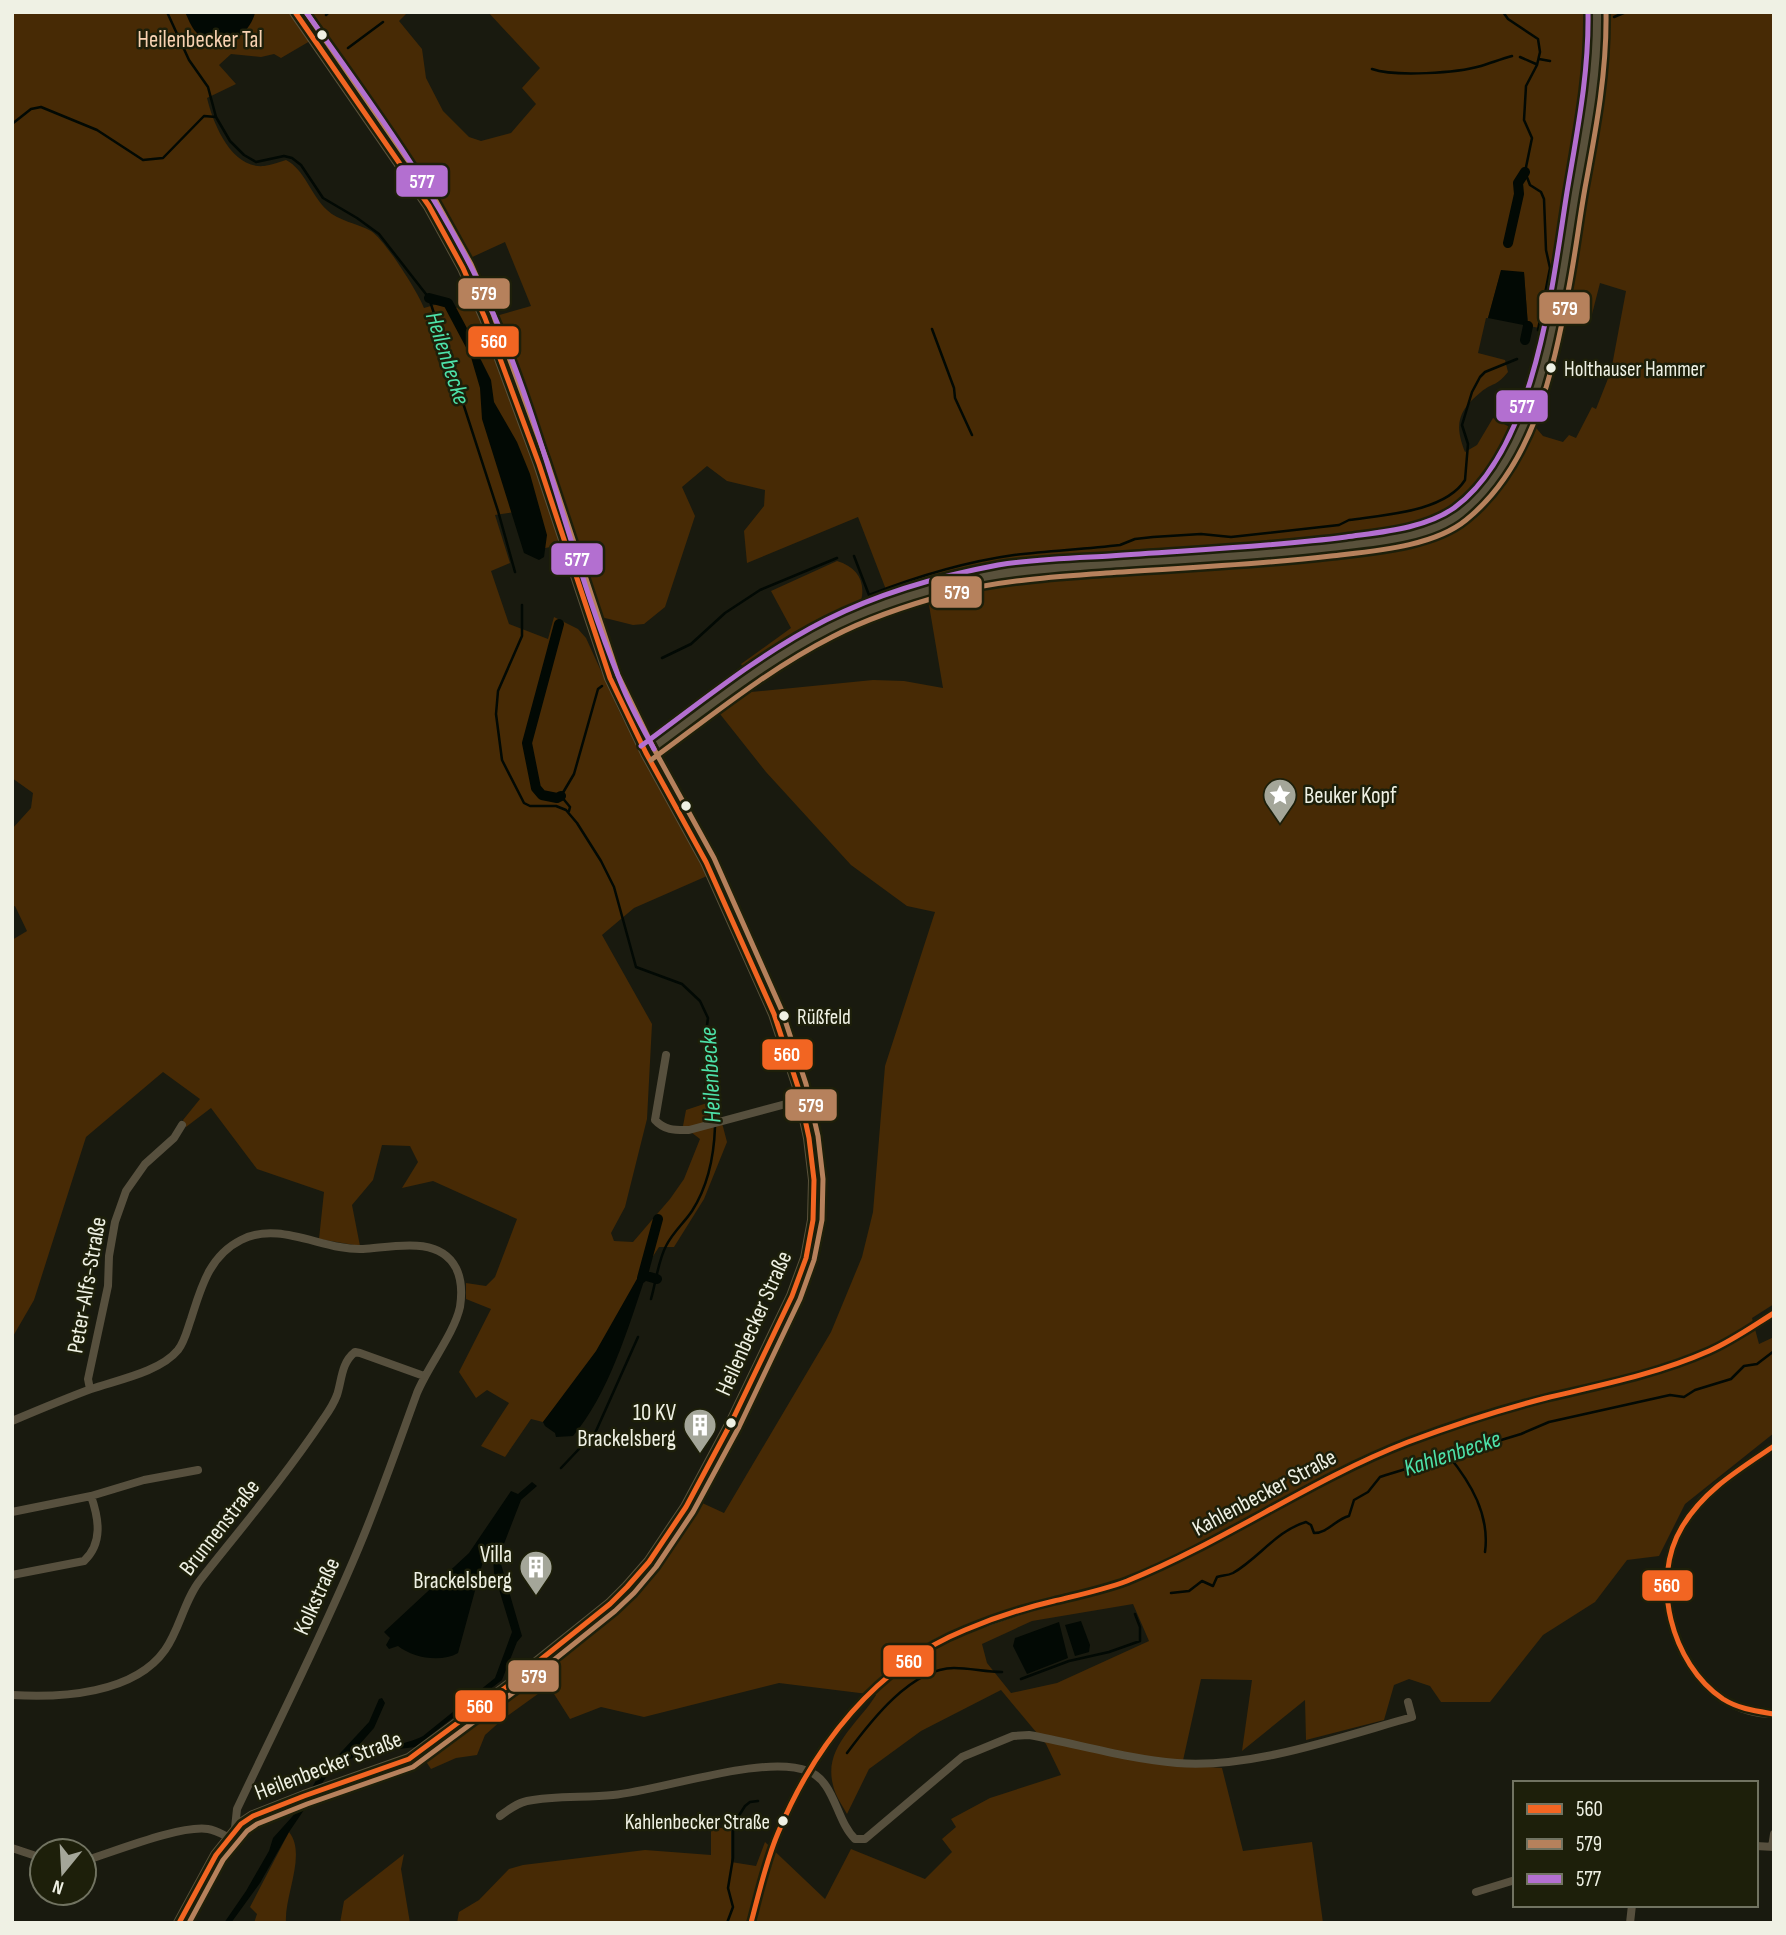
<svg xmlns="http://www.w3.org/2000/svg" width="1786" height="1935" font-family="'Sofia Sans Condensed',sans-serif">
	<rect width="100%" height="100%" fill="#191a0f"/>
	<path fill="#472a05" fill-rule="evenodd" d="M12 12H408L399 21 422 49 426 78 443 111 469 137 481 141 511 133 536 104 522 88 540 68 488 12H1774V1304L1752 1318 1759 1344 1774 1337V1433L1685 1504 1659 1556 1627 1560 1595 1602 1543 1635 1490 1702H1441L1430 1686 1409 1679 1394 1685 1384 1720 1306 1740 1305 1700 1242 1751 1252 1680 1201 1679 1182 1765 1222 1768 1243 1851 1312 1842 1323 1923H457L459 1912 479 1900 509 1869 523 1865 645 1850 711 1855V1827L731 1829V1862L756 1866 765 1842 825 1899 851 1849 925 1879 952 1852 942 1839 956 1827 951 1819 990 1798 1061 1775 1046 1744 1001 1690 921 1731 869 1769 847 1814C842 1805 835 1795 833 1785 823 1747 859 1723 876 1695L779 1683 644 1717 601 1707 570 1719 549 1686 503 1719 485 1735 477 1755 456 1758 431 1769 425 1760 612 1614 655 1567 700 1502 724 1513 831 1332 862 1257 873 1212 885 1066 935 912 907 906 851 865 766 772 720 714 751 692 873 680 904 681 943 688 928 599 989 582 1056 571 1307 559 1416 540 1443 532 1471 516 1502 479 1531 422 1543 436 1563 442 1569 435 1576 438 1592 407 1596 409 1611 371 1626 291 1600 283 1590 322 1563 313 1590 153 1575 143 1546 329 1528 326 1524 273 1501 271 1488 318H1486L1478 353 1505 360 1508 372C1496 387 1493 382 1481 392 1458 411 1454 424 1465 452L1477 445 1493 418 1515 430 1478 489 1459 508 1428 524 1326 543 1024 566 890 600 858 517 747 563 744 531 764 506 765 490 727 481 707 466 682 487 695 516 665 607 644 624 633 625 597 616 571 543 530 551 515 512 495 515 510 563 491 571 509 624 548 639 554 617 578 629 586 638 622 717 707 876 634 908 602 935 652 1024 647 1119 625 1207 611 1233 614 1241 633 1242 670 1199 684 1179 700 1139 683 1126 686 1110 716 1100 727 1142 704 1199 674 1247H659C637 1280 619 1315 598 1349 582 1375 562 1398 543 1422L531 1419 505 1457 481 1446 509 1403 487 1390 476 1398 459 1372 491 1309 466 1299V1283L486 1286 495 1277 517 1219 433 1181 402 1188 418 1162 410 1146 382 1145 373 1180 352 1205 360 1246 319 1239 324 1192 257 1169 211 1108 186 1127 183 1120 200 1099 163 1072 86 1137 34 1300 12 1338V940L27 931 15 906 12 907V829L31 808 33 793 12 778ZM322 34 438 201 468 259 505 242 531 306 496 316 483 297 451 310 441 303 424 308C418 292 385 240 371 231 357 223 338 221 327 210 310 194 305 170 286 160 279 162 271 165 264 166 231 169 213 123 207 98L236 84 219 65 231 54 261 57 274 54 281 58ZM1133 1604 1149 1641 1057 1683 1011 1693 987 1663 982 1644 1032 1621Z
		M837 561C857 567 866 581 861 601L816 620 782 648 746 672 741 664 791 628 771 591Z
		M289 1832C307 1854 284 1896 286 1923H254L257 1914 250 1907Z
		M404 1854 401 1869 410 1923H340L344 1901Z"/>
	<path fill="#020904" d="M185 12H254L255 13C248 39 216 56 196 32 191 27 188 18 185 12Z
		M1501 270 1524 272 1528 326 1488 318Z
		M476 350 491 380 494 402 517 442 530 474 547 535 544 557 539 560 524 553 482 419 480 388 470 354Z
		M638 1277 645 1278C628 1329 608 1395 573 1436L556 1437 555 1433 545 1426 543 1422 596 1351Z
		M532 1482 537 1486 521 1500 502 1549 501 1564 522 1636 517 1642 502 1680 415 1747 383 1751 345 1760 327 1776 289 1832 260 1883 231 1923H224L246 1891 269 1851 273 1838 300 1808 318 1777 369 1722 379 1699 382 1698 385 1703 374 1728 353 1752C374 1747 405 1746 423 1736L495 1678 512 1632 494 1573 493 1556 485 1554 458 1653C441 1663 413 1658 398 1646L389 1649 386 1645 390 1638 384 1632 469 1553 511 1491 518 1494Z
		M1081 1621 1090 1645 1089 1652 1075 1656 1065 1625Z
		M1059 1622 1068 1658 1027 1674 1013 1646 1015 1638Z"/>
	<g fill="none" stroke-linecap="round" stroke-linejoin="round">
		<path stroke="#020904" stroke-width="2.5" d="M167 12 189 60 208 87 216 117 230 141 244 155 256 162 284 156 292 158 301 165 323 198 357 218 379 234 429 298 498 511 515 572
			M1503 12 1508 19 1538 39 1540 52 1537 65 1526 86 1524 120 1532 138 1525 172 1530 185 1541 192 1544 199 1546 250 1550 268 1538 330
			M326 15 329 12
			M1614 17 1626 12
			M180 43 191 36
			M348 48 383 22
			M1520 57 1536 64
			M1539 59 1550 61
			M1372 69C1395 77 1457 73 1481 66 1491 63 1501 59 1512 56
			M12 124 31 109 41 107 97 130 143 160 163 158 204 116 216 117
			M932 329 954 388 955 398 972 435
			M854 556 869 595C915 577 964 562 1014 555 1049 551 1085 549 1120 545L1135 539 1153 537 1201 534 1231 537 1339 525 1349 520C1383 515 1445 512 1465 480L1468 444 1462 425 1472 392 1480 377 1485 372 1517 359
			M522 605V636L498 691 496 714 502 760 524 803 530 806H556L566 810 577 823 601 861 614 887 636 967 682 984 700 1001 708 1018 705 1040 706 1086 715 1113V1120
			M662 658 691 644 725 613 760 590 837 558
			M569 811 570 807 561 796 574 774 598 689 602 686
			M651 1299C656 1282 658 1261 666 1246 673 1232 684 1223 692 1211 708 1186 714 1156 715 1127
			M1448 1455C1471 1483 1490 1515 1485 1552
			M561 1468 596 1431 638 1337
			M1171 1593 1189 1591 1202 1581 1213 1586 1217 1577C1222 1575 1227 1576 1233 1573 1259 1558 1276 1531 1306 1522L1311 1525 1314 1533C1328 1533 1336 1519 1349 1516L1354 1500 1368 1492 1380 1477 1386 1475 1521 1434 1549 1422 1670 1395 1684 1397 1695 1390 1731 1379 1744 1366 1757 1364 1774 1351
			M1021 1679 1069 1661 1109 1652 1140 1641V1627L1135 1614
			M847 1753C870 1722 911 1668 954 1668 970 1668 986 1672 1002 1672
			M727 1923 733 1907 728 1888 733 1858V1825L745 1806 750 1802 758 1801"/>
		<path stroke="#020904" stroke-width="10" d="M1508 243 1519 194 1518 183 1525 172
			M429 298 448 303 474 352
			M1525 340 1528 326
			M559 624 527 743 536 788 542 795 557 798 561 796
			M643 1275 657 1279
			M642 1278 658 1219"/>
		<path stroke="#57503e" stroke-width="8" d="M666 1055 655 1120C665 1131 676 1130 689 1130L801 1100
			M90 1389 88 1379 108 1286 109 1256 115 1222 126 1191 145 1164 174 1138 182 1125
			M12 1421C38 1410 64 1399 91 1389 117 1380 160 1372 178 1350 185 1341 187 1330 191 1319 201 1288 209 1256 241 1240 279 1220 324 1251 363 1249 393 1247 439 1235 456 1268 462 1280 462 1294 460 1307 454 1334 428 1366 417 1393 398 1445 380 1497 359 1547 322 1636 278 1722 237 1809L235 1828
			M1774 1446C1744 1467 1708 1486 1688 1518 1680 1529 1673 1543 1670 1557 1655 1623 1698 1715 1774 1714
			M12 1512 91 1496 144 1480 198 1470
			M12 1575 84 1561C103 1543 99 1519 91 1496
			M12 1695C61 1698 134 1694 165 1650 180 1629 184 1600 201 1579 243 1526 286 1475 324 1418 329 1411 334 1403 337 1395 342 1380 341 1363 355 1352L360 1353 424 1376
			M500 1816C508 1810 517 1803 527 1801 555 1795 585 1798 613 1795 663 1790 764 1754 808 1771 835 1781 836 1821 855 1839H865L962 1757 1013 1736 1029 1735C1078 1744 1127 1759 1177 1763 1252 1769 1341 1737 1412 1717L1408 1702
			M1756 1846 1774 1847
			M1772 1847 1774 1834
			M12 1848 42 1858
			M84 1861C114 1852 179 1825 208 1829 215 1830 222 1834 228 1837
			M1476 1892 1515 1880
			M751 1923C759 1892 767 1862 778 1833 812 1749 878 1662 965 1630 990 1621 1017 1611 1042 1604 1071 1596 1100 1592 1127 1581 1223 1544 1307 1481 1403 1444 1444 1428 1485 1415 1528 1403 1589 1387 1651 1376 1709 1351 1731 1341 1753 1326 1774 1313
			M1630 1923 1632 1905"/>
		<path stroke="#59513b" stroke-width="12" d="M646 753C705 710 763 663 828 629 884 600 965 577 1028 570L1301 551C1344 545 1425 540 1460 514 1543 454 1560 285 1576 191 1586 132 1600 72 1597 12
			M179 1923 216 1855 241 1824 253 1816 304 1796 409 1759 509 1685 610 1604 627 1587 649 1562 686 1507 731 1423 792 1296 806 1258 813 1220 814 1180 809 1138 798 1087 774 1014 706 862 646 753 610 678 539 464 485 318 463 268 429 206 295 12"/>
		<defs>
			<path id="bus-1" d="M1774 1446C1740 1469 1704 1490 1682 1527 1650 1580 1671 1664 1723 1699 1739 1709 1756 1711 1774 1714
				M179 1923 216 1855 241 1824 253 1816 304 1796 409 1759 509 1685 610 1604 627 1587 649 1562 686 1507 731 1423 792 1296 806 1258 813 1220 814 1180 809 1138 798 1087 774 1014 706 862 646 753 610 678 539 464 485 318 463 268 429 206 295 12
				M751 1923C759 1893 766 1861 778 1833 814 1746 876 1666 965 1630 993 1618 1024 1608 1054 1601 1079 1595 1103 1590 1127 1581 1224 1542 1310 1480 1408 1442 1453 1425 1499 1410 1546 1398 1601 1385 1657 1374 1709 1351 1732 1341 1753 1326 1774 1313"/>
			<path id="bus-2" d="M651 760C710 717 767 670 832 637 870 617 911 604 952 593 1002 580 1054 577 1106 573 1181 568 1256 565 1331 556 1373 551 1433 547 1466 520 1533 466 1553 372 1568 292 1575 257 1579 222 1585 188 1596 129 1607 72 1606 12
				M189 1923 223 1860 247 1831 257 1824 307 1804 413 1767 514 1692 615 1611 634 1593 656 1567 693 1512 739 1427 800 1299 814 1260 822 1220 823 1179 818 1136 806 1084 782 1011 714 858 654 749 618 675 547 461 493 314 471 264 436 201 306 12"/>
			<path id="bus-3" d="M306 12C375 108 445 204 493 313 545 432 571 562 621 683 630 706 642 727 654 749
				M641 746C701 702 759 654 826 620 880 593 939 576 998 565 1035 559 1073 558 1110 556 1189 550 1268 547 1346 537 1381 532 1424 529 1454 508 1536 448 1552 286 1567 192 1577 132 1589 74 1588 12"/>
		</defs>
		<use href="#bus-1" stroke="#1d1f0a" stroke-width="10"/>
		<use href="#bus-2" stroke="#1d1f0a" stroke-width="10"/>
		<use href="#bus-3" stroke="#1d1f0a" stroke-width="10"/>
		<use href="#bus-1" stroke="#f26522" stroke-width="5"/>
		<use href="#bus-2" stroke="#b6815c" stroke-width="5"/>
		<use href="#bus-3" stroke="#b36fd0" stroke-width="5"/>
	</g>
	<defs>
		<symbol id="sight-pin" viewBox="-11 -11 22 30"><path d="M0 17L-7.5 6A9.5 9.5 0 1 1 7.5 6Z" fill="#a4a699" stroke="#1d1f0a"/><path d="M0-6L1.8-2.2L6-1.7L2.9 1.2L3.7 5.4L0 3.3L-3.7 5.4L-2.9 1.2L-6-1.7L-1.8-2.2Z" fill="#fff"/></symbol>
		<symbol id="building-pin" viewBox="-11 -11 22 30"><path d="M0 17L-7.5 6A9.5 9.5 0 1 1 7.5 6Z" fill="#a4a699" stroke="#1d1f0a"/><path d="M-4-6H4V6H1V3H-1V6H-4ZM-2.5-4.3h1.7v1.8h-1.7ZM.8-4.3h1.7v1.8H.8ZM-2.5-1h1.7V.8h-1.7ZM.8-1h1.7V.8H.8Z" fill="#fff"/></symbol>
	</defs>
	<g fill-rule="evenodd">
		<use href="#sight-pin" x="1261" y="776" width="38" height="52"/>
		<use href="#building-pin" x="681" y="1406" width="38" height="52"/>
		<use href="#building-pin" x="517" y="1548" width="38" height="52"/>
	</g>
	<g fill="#eff1e4" stroke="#1d1f0a" stroke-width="2.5">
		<circle cx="322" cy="35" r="6"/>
		<circle cx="1551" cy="368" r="6"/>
		<circle cx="686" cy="806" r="6"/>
		<circle cx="784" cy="1016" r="6"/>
		<circle cx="731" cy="1423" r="6"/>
		<circle cx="783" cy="1821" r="6"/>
	</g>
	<g text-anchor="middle" stroke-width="5" stroke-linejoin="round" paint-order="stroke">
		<g font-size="21" fill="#eff1e4" stroke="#1d1f0a" text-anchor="start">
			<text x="1564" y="376">Holthauser Hammer</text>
			<text x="797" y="1024">Rüßfeld</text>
			<text x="770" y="1829" text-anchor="end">Kahlenbecker Straße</text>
		</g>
		<g font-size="23" fill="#f8d2b2" stroke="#1d1f0a">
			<text x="200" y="47">Heilenbecker Tal</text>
		</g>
		<g font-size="23" fill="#eff1e4" stroke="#1d1f0a" text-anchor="end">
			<text x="1304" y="803" text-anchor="start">Beuker Kopf</text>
			<text x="676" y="1420">10 KV<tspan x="676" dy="26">Brackelsberg</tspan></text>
			<text x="512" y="1562">Villa<tspan x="512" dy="26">Brackelsberg</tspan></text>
		</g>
		<g font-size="23" fill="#eff1e4" stroke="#1d1f0a">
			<text transform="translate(86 1285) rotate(-80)" y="8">Peter-Alfs-Straße</text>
			<text transform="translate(753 1323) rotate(-66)" y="8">Heilenbecker Straße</text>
			<text transform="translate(1264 1492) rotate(-28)" y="8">Kahlenbecker Straße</text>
			<text transform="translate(219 1527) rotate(-52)" y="8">Brunnenstraße</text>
			<text transform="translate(316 1596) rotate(-66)" y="8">Kolkstraße</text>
			<text transform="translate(328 1765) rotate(-21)" y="8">Heilenbecker Straße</text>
		</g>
		<g font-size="24" font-style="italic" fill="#4de2a9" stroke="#1d1f0a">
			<text transform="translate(448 358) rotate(72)" y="8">Heilenbecke</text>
			<text transform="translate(710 1075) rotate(-93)" y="8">Heilenbecke</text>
			<text transform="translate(1452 1453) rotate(-18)" y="8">Kahlenbecke</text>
		</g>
	</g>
	<g stroke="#1d1f0a" stroke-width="2.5">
		<rect x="395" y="164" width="54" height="34" rx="7" fill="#b36fd0"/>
		<rect x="457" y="277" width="54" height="33" rx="7" fill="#b6815c"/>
		<rect x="1538" y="291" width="53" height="34" rx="7" fill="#b6815c"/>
		<rect x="467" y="325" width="53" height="33" rx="7" fill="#f26522"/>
		<rect x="1495" y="389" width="54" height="34" rx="7" fill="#b36fd0"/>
		<rect x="550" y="542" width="54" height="34" rx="7" fill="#b36fd0"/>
		<rect x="930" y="575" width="53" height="34" rx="7" fill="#b6815c"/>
		<rect x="761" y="1038" width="53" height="33" rx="7" fill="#f26522"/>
		<rect x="784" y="1088" width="54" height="34" rx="7" fill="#b6815c"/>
		<rect x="1641" y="1569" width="53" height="33" rx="7" fill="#f26522"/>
		<rect x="882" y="1644" width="53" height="34" rx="7" fill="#f26522"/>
		<rect x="507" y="1659" width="53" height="34" rx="7" fill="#b6815c"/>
		<rect x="454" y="1689" width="53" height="34" rx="7" fill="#f26522"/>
	</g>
	<g font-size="19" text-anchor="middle" font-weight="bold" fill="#fff">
		<text x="422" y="188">577</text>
		<text x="484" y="300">579</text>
		<text x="1565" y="315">579</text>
		<text x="494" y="348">560</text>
		<text x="1522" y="413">577</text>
		<text x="577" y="566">577</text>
		<text x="957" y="599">579</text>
		<text x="787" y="1061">560</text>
		<text x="811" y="1112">579</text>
		<text x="1667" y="1592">560</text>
		<text x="909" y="1668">560</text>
		<text x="534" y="1683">579</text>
		<text x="480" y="1713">560</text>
	</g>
	<rect width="1786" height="1935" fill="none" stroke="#eff1e4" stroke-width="28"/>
	<rect x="1513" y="1781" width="245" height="126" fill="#1d1f0a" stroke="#717361" stroke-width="2"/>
	<rect x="1527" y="1804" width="35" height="10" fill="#f26522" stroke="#717361" stroke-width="2"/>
	<text x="1576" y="1816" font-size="21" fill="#eff1e4">560</text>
	<rect x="1527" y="1839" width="35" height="10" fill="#b6815c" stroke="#717361" stroke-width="2"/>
	<text x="1576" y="1851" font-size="21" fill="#eff1e4">579</text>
	<rect x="1527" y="1874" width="35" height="10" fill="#b36fd0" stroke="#717361" stroke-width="2"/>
	<text x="1576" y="1886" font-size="21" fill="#eff1e4">577</text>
	<g transform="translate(63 1872) rotate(198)"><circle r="33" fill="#1d1f0a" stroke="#717361" stroke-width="2"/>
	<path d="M0-5L12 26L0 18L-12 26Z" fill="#a4a699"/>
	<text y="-10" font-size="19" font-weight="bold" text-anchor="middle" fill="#eff1e4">N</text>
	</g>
</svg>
